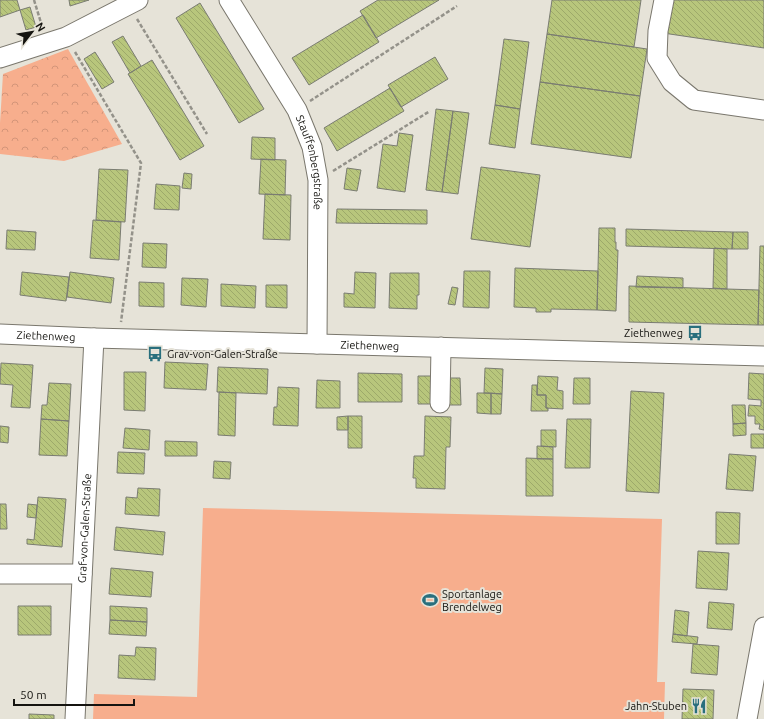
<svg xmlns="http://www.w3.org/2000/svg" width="764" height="719" font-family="Ubuntu,sans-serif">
	<defs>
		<pattern id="park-crowns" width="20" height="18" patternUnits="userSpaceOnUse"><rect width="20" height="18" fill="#f7ae8d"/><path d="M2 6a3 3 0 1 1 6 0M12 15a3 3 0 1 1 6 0" fill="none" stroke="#d39579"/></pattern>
		<pattern id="building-back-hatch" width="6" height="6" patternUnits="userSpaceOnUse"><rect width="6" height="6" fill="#b8c67c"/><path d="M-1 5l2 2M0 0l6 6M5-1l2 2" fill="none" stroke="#9da96a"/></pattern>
	</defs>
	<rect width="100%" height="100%" fill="#e6e3d8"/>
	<path fill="url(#park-crowns)" d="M68 49 122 144 64 161 0 154V123L3 74Z"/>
	<path fill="#f7ae8d" d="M203 508 662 519 657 682H665L664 719H93L94 694 197 697Z"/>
	<path fill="url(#building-back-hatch)" stroke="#7a7c72" d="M0 0H17L20 10 0 17Z
		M69 0H89L70 6Z
		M378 0H439L376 38 360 11Z
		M552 0H641L634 47 547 34Z
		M668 0H764V48L663 33Z
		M200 3 264 109 239 123 176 18Z
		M30 7 36 27 26 30 20 10Z
		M363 15 379 42 309 85 292 58Z
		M547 34 647 49 640 96 540 82Z
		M123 36 141 66 130 73 112 42Z
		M504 39 529 42 520 109 495 105Z
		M95 52 114 82 102 89 84 59Z
		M435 57 448 79 401 107 388 85Z
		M152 60 204 146 180 160 128 74Z
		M540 82 640 96 631 158 531 144Z
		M390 88 404 111 337 151 324 128Z
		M495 105 520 109 515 148 489 144Z
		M436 109 453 111 442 192 426 190Z
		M453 111 469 113 458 194 442 192Z
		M399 133 413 135 405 192 377 188 383 144 397 146Z
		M252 137 275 138V160L251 159Z
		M261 159 286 160 285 195 259 194Z
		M481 167 540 175 530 247 471 239Z
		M347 168 361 170 357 191 344 189Z
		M99 169 128 170 125 222 96 220Z
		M184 173 192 174 191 189 182 188Z
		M156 184 180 186 179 210 154 209Z
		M265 194 291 195 290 240 263 239Z
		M337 209 427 210V224L336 223Z
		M93 220 121 222 119 260 90 258Z
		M599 228H615V242H616V250H618L616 311 597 310Z
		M626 229 733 232 732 249 626 246Z
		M7 230 36 232 35 250 6 249Z
		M733 232H748V249H732Z
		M143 243 167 244 166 268 142 267Z
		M760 246H764V325H758Z
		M714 248 727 249V289L713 288Z
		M515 268 598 271 597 310 551 309V312H536V308L514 307Z
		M464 271H490L489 308 463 307Z
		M22 272 69 277 66 301 20 295Z
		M70 272 114 278 111 303 67 297Z
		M355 272 376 273 375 308 344 307V293L354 294Z
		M390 273H419V295H417V309L389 308Z
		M637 276 683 278V288L636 287Z
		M182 278 208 279 206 307 181 305Z
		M139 282 164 283V307L139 306Z
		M221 284 256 286 255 308 221 306Z
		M266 285H287V308L266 307Z
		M629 286 759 290 758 325 629 322Z
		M452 287 458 288 455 305 448 304Z
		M165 362 208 364 206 390 164 388Z
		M1 363 33 365 30 408 11 407 13 385 0 384Z
		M218 367 268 369 267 394 217 392Z
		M485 368 503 369 502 394 484 393Z
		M124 372H146L145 411 124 410Z
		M358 373 402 374V402H358Z
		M749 373 764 374V430L759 429 760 424H755V416H748L749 405 761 406V400L748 399Z
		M418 376H432V404H418Z
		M538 376 558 377 557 390 563 391V409L546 408V395H537Z
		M446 378H460L461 405H447Z
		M574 378H590V404H573Z
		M317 380 340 381V408H316Z
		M49 383 71 384 69 421 41 419 42 405H47Z
		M532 385H537V395H546V408H548V411H531Z
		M278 387 299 388 298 426 273 425 274 407H277Z
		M631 391 664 393 659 493 626 491Z
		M219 392 236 393 235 436 218 435Z
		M477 393H491V414L477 413Z
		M491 393 502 394 501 414H491Z
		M732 405H745L746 423 733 424Z
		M348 416V430H337V417Z
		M348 416H362V448H348Z
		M425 416 451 417 450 447H446L445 489 416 488V478H413L414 456H424Z
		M41 419 69 421 67 456 39 455Z
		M567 419H591L590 468H565Z
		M746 423V435L733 436V424Z
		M0 426 9 427 8 443 0 442Z
		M125 428 150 430 149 450 123 448Z
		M541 430H556V447L541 446Z
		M751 434H764V448H751Z
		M165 441 197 442V456H165Z
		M537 446 553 447V459H537Z
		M118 452 145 453 144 474 117 473Z
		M729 454 756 456 753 491 726 489Z
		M526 458 553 459V496H526Z
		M214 461 231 462 230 479 213 478Z
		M138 488 160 489 159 516 125 514 126 497 137 498Z
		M38 497 66 499 62 547 27 544V539L34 540Z
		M0 504H6L7 529H0Z
		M28 504 37 505 36 518 27 517Z
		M716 512 740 513 739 544H716Z
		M116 527 165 532 163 555 114 550Z
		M698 551 729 553 727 590 696 588Z
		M111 568 153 572 151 597 109 594Z
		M709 602 734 604 732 630 707 628Z
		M18 606H51V635H18Z
		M110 606 147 608V622L110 620Z
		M675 610 689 612 687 636 673 634Z
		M110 620 147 622 146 636 109 634Z
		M673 634 698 637 697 644 672 642Z
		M693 644 719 646 717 675 691 673Z
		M136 647 156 648 155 680 118 678 119 655 135 656Z
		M683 689 714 690 713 719H682Z
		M29 714 54 715V719H29Z"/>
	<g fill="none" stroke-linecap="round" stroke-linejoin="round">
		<defs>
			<g id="minor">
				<path id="s1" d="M229 0 297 110 312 147 318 180 317 344"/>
				<path d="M664 0 658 31 657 58 672 82 694 100 764 110"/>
				<path d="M0 58 66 37 138 0"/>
				<path id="s2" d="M0 334 94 338 764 356"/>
				<path d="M440 403 441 347"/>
				<path d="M0 574H82"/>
				<path id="s3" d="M75 719 94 338"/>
				<path d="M747 719 764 627"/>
			</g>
		</defs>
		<use href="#minor" stroke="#7a776d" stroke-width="21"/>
		<path stroke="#94928a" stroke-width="2.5" stroke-dasharray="4 2" stroke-linecap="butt" d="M34 0 42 26
			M137 19 207 134
			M75 52 141 163 121 322
			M310 101 457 6
			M333 171 430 111"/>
		<use href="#minor" stroke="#fff" stroke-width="19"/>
	</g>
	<defs>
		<symbol id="bus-bare" viewBox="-9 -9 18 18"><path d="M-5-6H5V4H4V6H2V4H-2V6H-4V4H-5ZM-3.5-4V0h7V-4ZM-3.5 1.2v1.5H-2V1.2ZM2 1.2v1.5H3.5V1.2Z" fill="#296f7d" stroke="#e6e3d8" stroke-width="2.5" paint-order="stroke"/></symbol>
		<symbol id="stadium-bare" viewBox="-9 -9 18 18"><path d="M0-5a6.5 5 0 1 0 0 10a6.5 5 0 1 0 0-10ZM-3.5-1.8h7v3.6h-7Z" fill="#296f7d" stroke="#e6e3d8" stroke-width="2.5" paint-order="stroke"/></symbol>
		<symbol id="restaurant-bare" viewBox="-9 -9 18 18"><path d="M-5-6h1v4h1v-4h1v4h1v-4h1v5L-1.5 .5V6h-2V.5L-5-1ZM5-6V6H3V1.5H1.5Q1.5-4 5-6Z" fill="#296f7d" stroke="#e6e3d8" stroke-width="2.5" paint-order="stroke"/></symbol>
	</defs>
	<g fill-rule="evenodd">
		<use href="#bus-bare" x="684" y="322" width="22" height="22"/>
		<use href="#bus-bare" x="144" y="343" width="22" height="22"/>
		<use href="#stadium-bare" x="419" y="589" width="22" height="22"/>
		<use href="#restaurant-bare" x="688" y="695" width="22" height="22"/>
	</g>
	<g text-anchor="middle" stroke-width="4" stroke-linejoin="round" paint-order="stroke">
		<g font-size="11" fill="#151410" stroke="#e6e3d8">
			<text dy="4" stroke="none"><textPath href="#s1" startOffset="184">Stauffenbergstraße</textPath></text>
			<text dy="4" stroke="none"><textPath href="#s2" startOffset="46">Ziethenweg</textPath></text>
			<text dy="4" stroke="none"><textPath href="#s2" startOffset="370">Ziethenweg</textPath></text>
			<text dy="4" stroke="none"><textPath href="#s3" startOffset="191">Graf-von-Galen-Straße</textPath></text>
		</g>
		<g font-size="11" fill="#151410" stroke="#e6e3d8" text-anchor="end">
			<text x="683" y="337">Ziethenweg</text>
			<text x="167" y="358" text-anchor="start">Grav-von-Galen-Straße</text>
			<text x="442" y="598" text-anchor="start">Sportanlage<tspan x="442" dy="13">Brendelweg</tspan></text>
			<text x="687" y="710">Jahn-Stuben</text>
		</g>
	</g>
	<g transform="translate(32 32) rotate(59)" stroke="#e6e3d8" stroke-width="3" paint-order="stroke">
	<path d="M0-3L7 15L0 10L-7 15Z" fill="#151410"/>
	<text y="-6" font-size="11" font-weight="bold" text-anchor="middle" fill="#151410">N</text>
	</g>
	<path d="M14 699v6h120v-6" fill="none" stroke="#151410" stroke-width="2"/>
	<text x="20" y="699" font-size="12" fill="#151410" stroke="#e6e3d8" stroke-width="3" paint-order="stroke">50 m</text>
</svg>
